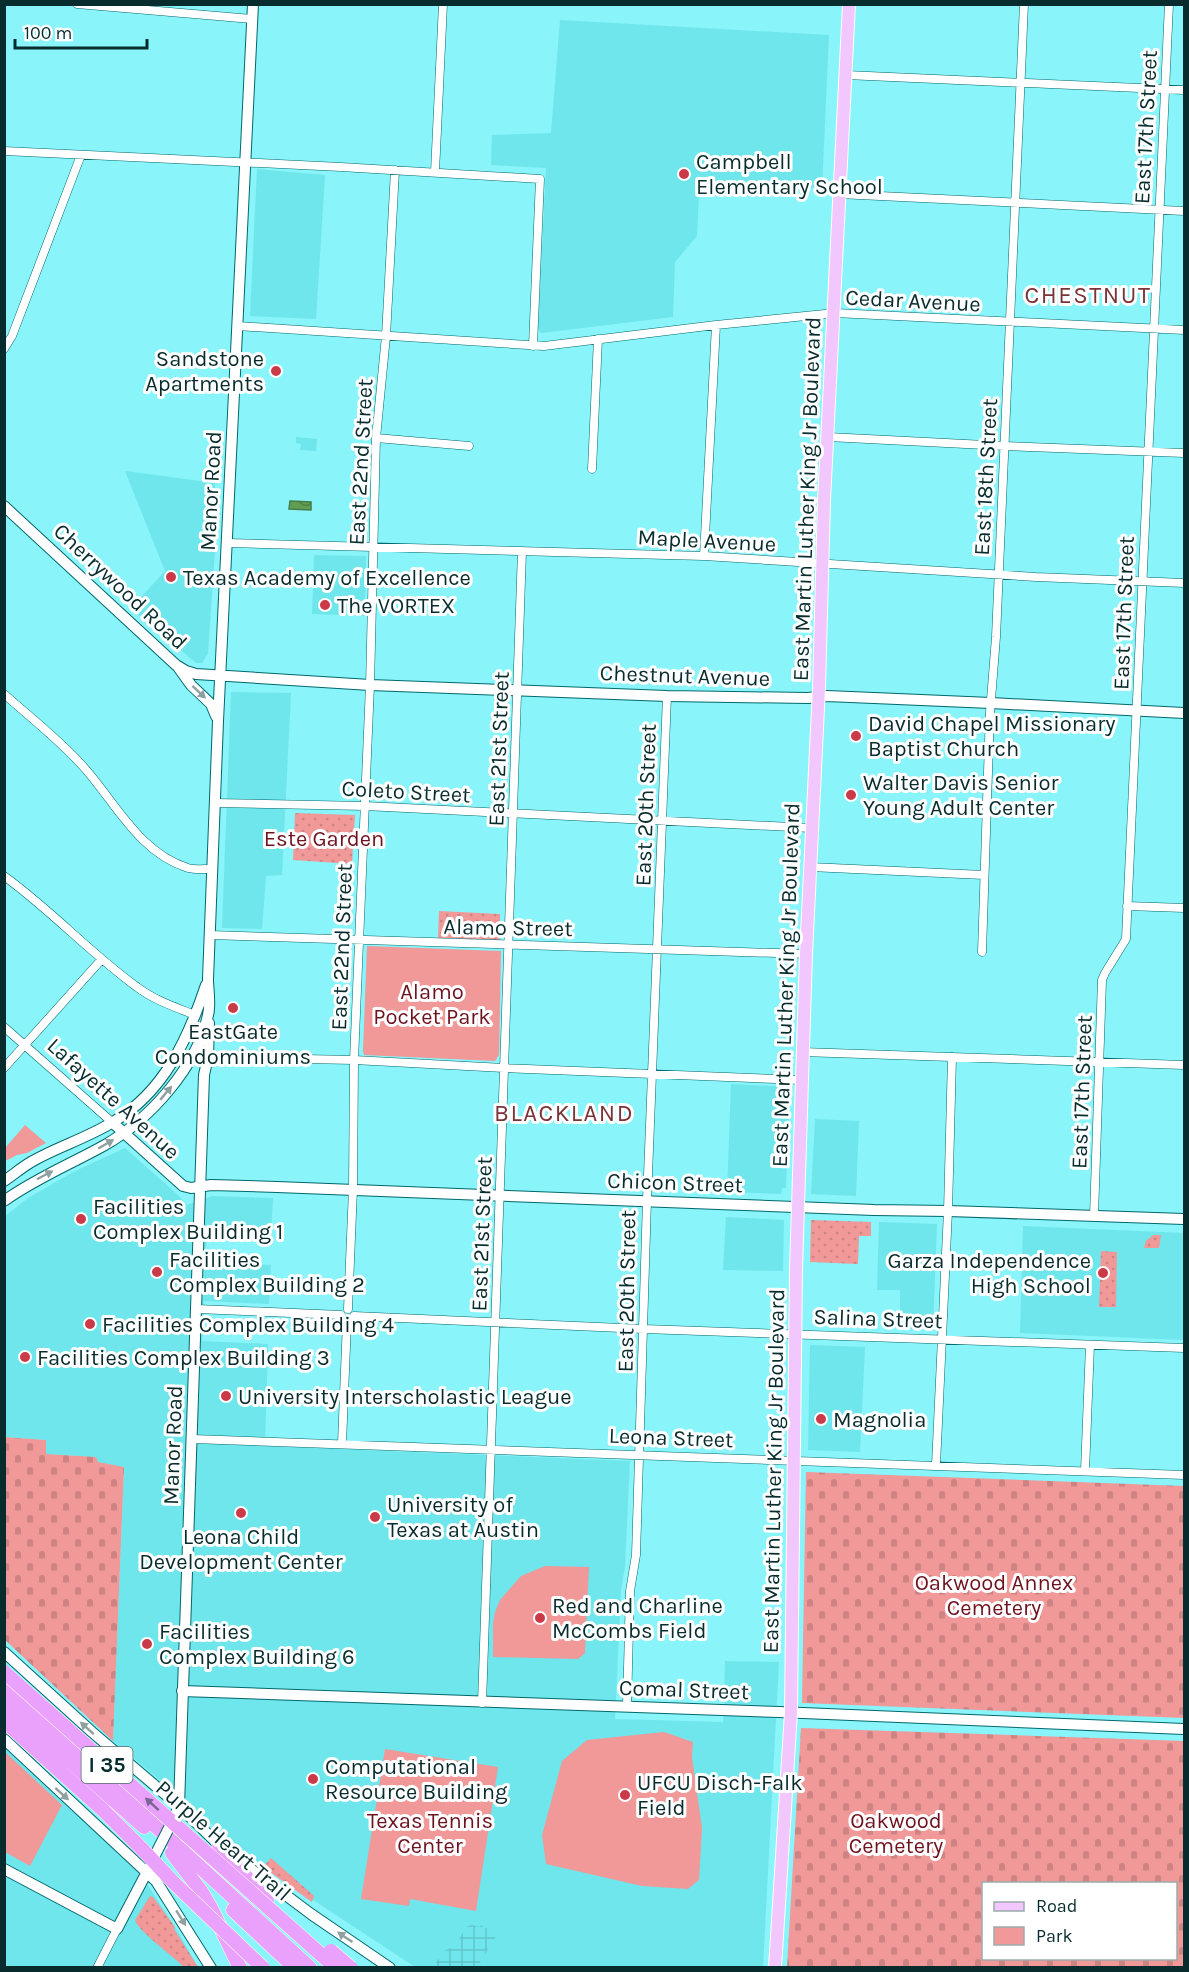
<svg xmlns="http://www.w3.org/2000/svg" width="1189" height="1972" font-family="Karla,sans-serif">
	<defs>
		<pattern id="industrial-grid" width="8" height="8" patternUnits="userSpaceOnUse" patternTransform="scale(1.5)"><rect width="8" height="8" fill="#6fe6ec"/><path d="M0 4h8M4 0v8" fill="none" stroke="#5fc5cb"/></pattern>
		<pattern id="grass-dots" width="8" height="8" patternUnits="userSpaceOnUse" patternTransform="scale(1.5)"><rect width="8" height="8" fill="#f19898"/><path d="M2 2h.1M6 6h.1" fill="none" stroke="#cd8383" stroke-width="1.8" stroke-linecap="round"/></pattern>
		<pattern id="cemetery-stones" width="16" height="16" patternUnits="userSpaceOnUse" patternTransform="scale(1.5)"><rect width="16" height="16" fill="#f19898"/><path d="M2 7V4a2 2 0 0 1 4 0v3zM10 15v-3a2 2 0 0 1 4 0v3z" fill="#cd8383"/></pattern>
		<pattern id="water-waves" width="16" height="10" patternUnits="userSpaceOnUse" patternTransform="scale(1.5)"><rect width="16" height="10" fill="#619f53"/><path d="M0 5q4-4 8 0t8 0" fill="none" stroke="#4e8245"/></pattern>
	</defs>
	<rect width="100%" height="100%" fill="#89f4f9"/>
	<path fill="#6fe6ec" d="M560 20 829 35 822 189 782 188 772 189 764 197 699 195 697 236 675 262 673 317 541 333 538 329 546 168 491 165 492 135 551 133Z
		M257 169 325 175 316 319 250 316Z
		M296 437 317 439 316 451 300 450 301 444 296 443Z
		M125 471 215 483V551L208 653 202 663H196L131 608 165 571Z
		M314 555 366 556 365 616 312 614Z
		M231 692 291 693 282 875 266 876 262 929 222 928Z
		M731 1084 790 1087 786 1188H782L781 1194 727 1192Z
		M815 1119 859 1121 856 1196 811 1194Z
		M125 1148 178 1195 187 1205 212 1196 273 1198 271 1236 207 1234 205 1263 271 1265 269 1304 204 1301 202 1341 268 1344 265 1446 630 1461 625 1567 621 1590 615 1719 723 1722 725 1661 779 1662 763 1967H415L263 1867 113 1741 124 1467 97 1462 96 1457 46 1454V1440L5 1437V1216L28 1198 75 1171Z
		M726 1217 784 1220 783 1271 723 1270Z
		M879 1222 937 1224 933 1330 900 1329V1290H877Z
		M1023 1226 1184 1233V1340L1020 1333Z
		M810 1345 865 1347 860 1452 808 1450Z
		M4 1746 136 1867 177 1930 198 1967H5Z"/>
	<path fill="url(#industrial-grid)" d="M471 1925 480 1927 481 1925 497 1935 477 1967H433L444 1951 455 1946 466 1927Z"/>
	<path fill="url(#grass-dots)" d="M295 813 355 815 352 864 293 860Z
		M439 911 500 914V940L438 938Z
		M811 1220 871 1222V1236H859L858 1264 810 1262Z
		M1153 1235H1161L1159 1248H1144L1146 1241Z
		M1101 1251 1117 1252 1116 1307H1099Z
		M271 1858 314 1896 312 1902 263 1867Z
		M150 1896 153 1897 175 1927 174 1929 198 1967H184C173 1956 138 1931 135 1920Z"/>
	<path fill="url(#cemetery-stones)" fill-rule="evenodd" d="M4 1437 46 1440V1454L96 1457 98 1462 124 1467 113 1741 5 1640Z
		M806 1472 1184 1486V1718L802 1703Z
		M801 1728 1184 1741V1967H787ZM984 1884H1176V1958H984Z"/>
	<path fill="#f19898" d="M367 946 501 951 499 1055 495 1061 364 1055 363 1051Z
		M25 1125 46 1143 27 1153 17 1155 5 1161V1148Z
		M545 1566 589 1567 585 1653 578 1659 493 1657V1623L495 1612 500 1600 521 1576Z
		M664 1732 693 1742 692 1757 702 1828 699 1880 688 1889 642 1886 546 1864 542 1835 562 1761 587 1740Z
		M385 1749 498 1767 476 1911 410 1899 409 1906 361 1899Z
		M4 1751 62 1805 30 1866 5 1852Z"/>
	<path fill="url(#water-waves)" stroke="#467c48" stroke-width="1.5" d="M290 501 311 502V510L289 509Z"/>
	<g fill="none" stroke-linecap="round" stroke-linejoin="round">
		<defs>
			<path id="street" d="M77 4 252 19
				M846 75 1184 90
				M4 151 341 167 540 179 533 346
				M435 172 443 4
				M839 194 1184 211
				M237 326 544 346 716 325 835 313 1184 330
				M4 349 12 336 81 155
				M828 437 1005 446 1184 453
				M376 438 469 446
				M592 469 598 339
				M228 543 704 556 1036 577 1184 583
				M704 556 716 325
				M4 694C30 717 57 738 80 763 114 799 137 852 188 868 195 870 204 869 211 869
				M215 803 365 806 811 828
				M810 867 984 875
				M4 876C51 910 90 953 137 987 154 1000 175 1007 195 1015
				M1127 906 1184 908
				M210 935 806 954
				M982 952 990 712 996 637 1024 4
				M4 1027 113 1123
				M802 1052 1184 1065
				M208 1057 354 1060 504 1068 801 1080
				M4 1068 102 959
				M1094 1216 1102 980 1105 973 1126 939 1169 4
				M197 1309 341 1315
				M348 1309 353 1189 354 1060 370 685 376 438 386 336 395 170
				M354 1316 644 1329 1184 1348
				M192 1439 1184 1475
				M342 1443 347 1322
				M936 1465 948 1211 952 1057
				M1085 1471 1090 1345
				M482 1703 522 551
				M627 1706 630 1591 636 1555 647 1200 667 696
				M97 1968 117 1929"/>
			<path id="secondary" d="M4 506 176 665 186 671 196 674 370 685 667 696 808 698 827 696 991 703 1184 713
				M178 667 191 685 211 704 216 716
				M113 1123 183 1186 191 1188 211 1185 277 1187 874 1210 948 1211 1184 1219
				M4 1181C13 1175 21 1168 31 1162 57 1147 87 1138 113 1122 164 1092 188 1039 206 985
				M4 1201C36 1178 71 1164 105 1145 150 1119 197 1067 208 1015 211 1004 208 990 208 979L218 721 253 4
				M4 1652 92 1732 179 1806 219 1845 311 1914 390 1968
				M182 1691 779 1712 1184 1729
				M4 1739 156 1881 211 1968
				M173 1820 179 1806 204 1075 208 1057 209 1023
				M4 1869 117 1929 149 1868"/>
			<path id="primary" d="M775 1968 791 1712 796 1270 806 954 819 688 824 501 849 4"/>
			<path id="highway" d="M4 1687 310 1968
				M4 1703 144 1827
				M4 1721 103 1810 144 1851
				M219 1845 267 1901
				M172 1853 201 1891 211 1908 240 1968
				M233 1910 295 1968"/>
		</defs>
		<use href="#street" stroke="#01686c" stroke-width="9"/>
		<use href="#secondary" stroke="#01686c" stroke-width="12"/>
		<use href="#primary" stroke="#fff" stroke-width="14"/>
		<use href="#highway" stroke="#fff" stroke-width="15"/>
		<use href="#street" stroke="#fff" stroke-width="8"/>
		<use href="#secondary" stroke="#fff" stroke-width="10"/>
		<use href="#primary" stroke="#f2c7fd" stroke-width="12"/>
		<use href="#highway" stroke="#eaa1fc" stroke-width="14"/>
		<defs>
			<path id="secondary-bridge" d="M153 1859 173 1820"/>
			<path id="highway-bridge" d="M4 1672 336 1968
				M144 1851 173 1882 263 1968
				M331 1951 351 1968"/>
		</defs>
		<use href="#secondary-bridge" stroke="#01686c" stroke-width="12" stroke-linecap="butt"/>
		<use href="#highway-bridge" stroke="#fff" stroke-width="15" stroke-linecap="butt"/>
		<use href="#secondary-bridge" stroke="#fff" stroke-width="10"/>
		<use href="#highway-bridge" stroke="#eaa1fc" stroke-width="14"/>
	</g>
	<defs><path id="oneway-solid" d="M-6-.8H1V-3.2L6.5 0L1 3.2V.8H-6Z" transform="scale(1.5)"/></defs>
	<g fill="#90a0a1">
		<use href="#oneway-solid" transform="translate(199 692) rotate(43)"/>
		<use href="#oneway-solid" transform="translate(166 1093) rotate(-50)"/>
		<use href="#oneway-solid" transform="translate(106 1144) rotate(-30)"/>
		<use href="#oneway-solid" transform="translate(45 1175) rotate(-28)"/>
		<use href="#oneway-solid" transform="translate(87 1728) rotate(-138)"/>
		<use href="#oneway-solid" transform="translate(62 1794) rotate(42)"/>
		<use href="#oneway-solid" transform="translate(181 1918) rotate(58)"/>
		<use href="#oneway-solid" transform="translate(345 1937) rotate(-146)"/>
	</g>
	<use fill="#796695" href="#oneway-solid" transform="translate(152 1804) rotate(-138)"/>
	<g fill="#ca3a48" stroke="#fff" stroke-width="2">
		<circle cx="684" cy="174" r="6"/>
		<circle cx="276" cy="371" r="6"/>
		<circle cx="171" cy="577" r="6"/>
		<circle cx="325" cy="605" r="6"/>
		<circle cx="856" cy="736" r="6"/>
		<circle cx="851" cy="795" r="6"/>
		<circle cx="233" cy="1008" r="6"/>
		<circle cx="81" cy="1219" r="6"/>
		<circle cx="157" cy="1272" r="6"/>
		<circle cx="1103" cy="1273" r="6"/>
		<circle cx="90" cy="1324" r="6"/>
		<circle cx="25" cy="1357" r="6"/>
		<circle cx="226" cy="1396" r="6"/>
		<circle cx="821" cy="1419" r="6"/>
		<circle cx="241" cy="1513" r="6"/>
		<circle cx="375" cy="1517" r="6"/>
		<circle cx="540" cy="1618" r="6"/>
		<circle cx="147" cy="1644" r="6"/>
		<circle cx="313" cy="1779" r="6"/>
		<circle cx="625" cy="1795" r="6"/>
	</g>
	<g text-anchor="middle" stroke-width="6" stroke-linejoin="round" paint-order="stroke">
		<rect fill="#fff" stroke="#526b6d" stroke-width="1.5" x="81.5" y="1747" width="51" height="36" rx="4.5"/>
		<g font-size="21" font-weight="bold" fill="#082c2e">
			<text x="107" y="1772">I 35</text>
		</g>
		<g font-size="22" fill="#082c2e" stroke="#fff">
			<text transform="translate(1145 127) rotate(-87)" y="8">East 17th Street</text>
			<text transform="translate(913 300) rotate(3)" y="8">Cedar Avenue</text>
			<text transform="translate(360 462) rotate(-87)" y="8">East 22nd Street</text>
			<text transform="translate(985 477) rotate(-87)" y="8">East 18th Street</text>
			<text transform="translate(210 491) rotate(-87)" y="8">Manor Road</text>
			<text transform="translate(806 499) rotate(-88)" y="8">East Martin Luther King Jr Boulevard</text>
			<text transform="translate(707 540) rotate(3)" y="8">Maple Avenue</text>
			<text transform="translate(121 586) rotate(43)" y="8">Cherrywood Road</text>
			<text transform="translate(1123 613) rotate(-88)" y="8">East 17th Street</text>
			<text transform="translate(685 675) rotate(2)" y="8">Chestnut Avenue</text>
			<text transform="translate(498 749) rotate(-88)" y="8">East 21st Street</text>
			<text transform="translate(406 791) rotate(3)" y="8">Coleto Street</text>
			<text transform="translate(645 805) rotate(-88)" y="8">East 20th Street</text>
			<text transform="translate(508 927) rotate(1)" y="8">Alamo Street</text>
			<text transform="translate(341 947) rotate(-88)" y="8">East 22nd Street</text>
			<text transform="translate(785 985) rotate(-88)" y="8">East Martin Luther King Jr Boulevard</text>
			<text transform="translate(1081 1092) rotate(-88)" y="8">East 17th Street</text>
			<text transform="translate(114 1098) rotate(42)" y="8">Lafayette Avenue</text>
			<text transform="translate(675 1182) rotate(2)" y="8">Chicon Street</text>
			<text transform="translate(481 1234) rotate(-88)" y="8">East 21st Street</text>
			<text transform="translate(626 1291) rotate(-89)" y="8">East 20th Street</text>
			<text transform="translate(878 1318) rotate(2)" y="8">Salina Street</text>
			<text transform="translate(671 1437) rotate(2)" y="8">Leona Street</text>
			<text transform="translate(172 1445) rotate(-88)" y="8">Manor Road</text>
			<text transform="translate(773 1471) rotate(-89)" y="8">East Martin Luther King Jr Boulevard</text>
			<text transform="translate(684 1689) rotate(2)" y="8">Comal Street</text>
			<text transform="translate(224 1840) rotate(41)" y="8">Purple Heart Trail</text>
		</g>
		<g font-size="22" fill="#082c2e" stroke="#fff" text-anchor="start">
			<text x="696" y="169">Campbell<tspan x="696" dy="25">Elementary School</tspan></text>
			<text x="264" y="366" text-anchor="end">Sandstone<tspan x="264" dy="25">Apartments</tspan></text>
			<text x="183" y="585">Texas Academy of Excellence</text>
			<text x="337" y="613">The VORTEX</text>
			<text x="868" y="731">David Chapel Missionary<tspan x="868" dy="25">Baptist Church</tspan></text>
			<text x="863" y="790">Walter Davis Senior<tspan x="863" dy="25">Young Adult Center</tspan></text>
			<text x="233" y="1039" text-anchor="middle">EastGate<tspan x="233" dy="25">Condominiums</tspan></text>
			<text x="93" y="1214">Facilities<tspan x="93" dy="25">Complex Building 1</tspan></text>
			<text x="169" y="1267">Facilities<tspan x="169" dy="25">Complex Building 2</tspan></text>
			<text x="1091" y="1268" text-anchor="end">Garza Independence<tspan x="1091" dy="25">High School</tspan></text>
			<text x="102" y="1332">Facilities Complex Building 4</text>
			<text x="37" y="1365">Facilities Complex Building 3</text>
			<text x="238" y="1404">University Interscholastic League</text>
			<text x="833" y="1427">Magnolia</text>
			<text x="387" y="1512">University of<tspan x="387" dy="25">Texas at Austin</tspan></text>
			<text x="241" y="1544" text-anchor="middle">Leona Child<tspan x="241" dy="25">Development Center</tspan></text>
			<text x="552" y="1613">Red and Charline<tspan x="552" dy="25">McCombs Field</tspan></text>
			<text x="159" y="1639">Facilities<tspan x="159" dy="25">Complex Building 6</tspan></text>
			<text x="325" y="1774">Computational<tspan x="325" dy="25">Resource Building</tspan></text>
			<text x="637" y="1790">UFCU Disch-Falk<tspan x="637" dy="25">Field</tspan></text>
		</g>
		<g font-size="22" fill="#6e121e" stroke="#fff">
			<text x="324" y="846">Este Garden</text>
			<text x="432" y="999">Alamo<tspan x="432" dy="25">Pocket Park</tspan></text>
			<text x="994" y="1590">Oakwood Annex<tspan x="994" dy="25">Cemetery</tspan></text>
			<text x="430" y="1828">Texas Tennis<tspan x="430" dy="25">Center</tspan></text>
			<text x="896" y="1828">Oakwood<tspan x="896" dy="25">Cemetery</tspan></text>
		</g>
		<g font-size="24" letter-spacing="1.5" fill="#7a3336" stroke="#fff">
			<text x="1088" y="303">CHESTNUT</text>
			<text x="564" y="1121">BLACKLAND</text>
		</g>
	</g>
	<rect width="1189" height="1972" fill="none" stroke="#082c2e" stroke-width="12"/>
	<rect x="982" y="1882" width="195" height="78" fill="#ffffff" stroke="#9cabab" stroke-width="1.5"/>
	<rect x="994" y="1902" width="30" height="9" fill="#f2c7fd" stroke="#9cabab" stroke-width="1.5"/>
	<text x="1036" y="1912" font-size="18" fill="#082c2e">Road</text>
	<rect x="994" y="1927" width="30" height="18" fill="#f19898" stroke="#9cabab" stroke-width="1.5"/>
	<text x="1036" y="1942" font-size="18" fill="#082c2e">Park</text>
	<path d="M15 39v9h132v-9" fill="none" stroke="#082c2e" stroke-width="3"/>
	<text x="24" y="39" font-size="18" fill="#082c2e" stroke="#ffffff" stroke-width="4.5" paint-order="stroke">100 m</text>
</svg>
